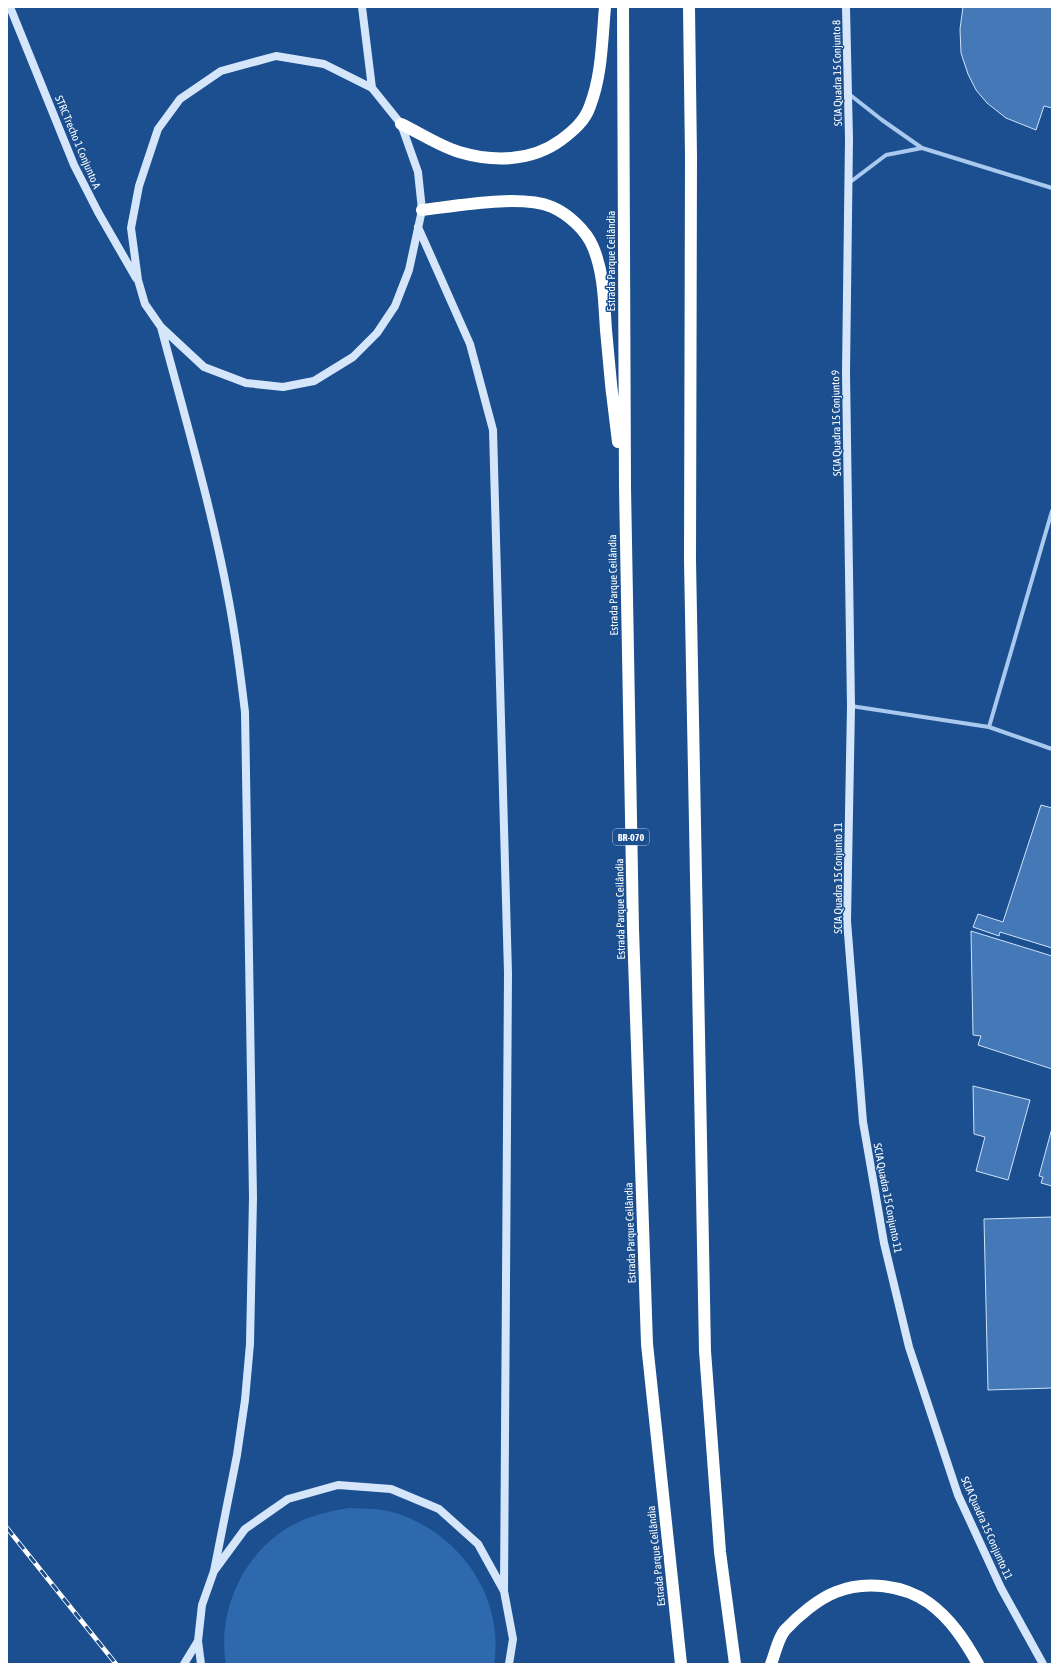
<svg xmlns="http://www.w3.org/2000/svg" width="1059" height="1671" font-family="'Asap Condensed',sans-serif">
	<rect width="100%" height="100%" fill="#1b4f8f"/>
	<path fill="#2e69ad" d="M348 1508C364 1509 381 1508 396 1513 459 1533 505 1597 494 1664H226C216 1607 248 1543 303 1520 318 1514 332 1511 348 1508Z"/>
	<path fill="#4478b7" stroke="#cfe3fa" d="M963 7H1052V108L1044 106 1036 130 1006 118 987 103 976 90 968 74 961 53 960 29Z
		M1041 805 1052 808V948L1000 932 999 936 973 927 978 914 1003 922Z
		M971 931 1052 956V1069L978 1045 981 1036 973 1035Z
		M973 1086 1030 1100 1008 1180 976 1171 985 1137 974 1134Z
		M1052 1128V1186L1041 1183 1043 1177 1039 1176Z
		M1052 1217V1388L988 1390 984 1219Z"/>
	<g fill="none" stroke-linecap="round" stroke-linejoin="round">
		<path stroke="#a9c9ee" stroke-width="4" d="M849 94 882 120 922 148 1052 188
			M849 183 886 155 922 148
			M851 706 989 727 1052 749
			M989 727 1052 511"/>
		<path stroke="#d6e6fa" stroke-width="8" d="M10 7 74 165 98 212 136 278
			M362 7 372 88
			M846 7 849 139 846 372 851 706 847 921 863 1122 884 1243 909 1347 958 1495 1001 1588 1043 1664
			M276 56 324 64 372 88 401 124 418 172 422 210 409 270 395 306 377 333 353 357 314 381 283 387 246 383 204 367 161 327 145 304 138 280 131 228 139 186 158 129 180 99 221 71Z
			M418 227 470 344 493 430 508 973 504 1591
			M161 327C188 429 219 532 235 637 239 662 242 687 245 712L253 1198 250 1344 245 1400 237 1455 214 1571
			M184 1664 198 1641
			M201 1664 198 1641 202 1605 214 1571 245 1529 288 1499 338 1485 391 1489 439 1509 478 1544 504 1591 513 1639 509 1664"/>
		<path stroke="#fff" stroke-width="12" d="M623 7 625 487 633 929 647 1344 681 1664
			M689 7 691 157 690 561 705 1351 720 1552 735 1664
			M401 124C420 133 439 146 459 152 493 162 531 162 561 140 573 131 585 121 590 106 602 75 602 40 605 7
			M422 210C456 206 520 194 552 207 568 214 586 230 593 247 604 273 604 302 606 330 609 368 613 405 618 442
			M771 1664C775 1654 778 1638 785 1630 798 1616 818 1599 836 1592 865 1580 904 1585 929 1603 951 1619 965 1641 978 1664"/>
		<defs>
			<path id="rail" d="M7 1528 116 1664"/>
		</defs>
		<use href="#rail" stroke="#fff" stroke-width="4.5"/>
		<use href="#rail" stroke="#1b4f8f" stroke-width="3" stroke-dasharray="9" stroke-linecap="butt"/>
	</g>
	<g text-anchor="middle" stroke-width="3" stroke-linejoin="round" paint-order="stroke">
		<rect fill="#1b4f8f" stroke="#bbcadd" stroke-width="1" x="613" y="829" width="36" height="16" rx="3"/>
		<g font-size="10" font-weight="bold" fill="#fff">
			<text x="631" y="841">BR-070</text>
		</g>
		<g font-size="11" fill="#fff" stroke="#1b4f8f">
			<text transform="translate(837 73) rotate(-91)" y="4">SCIA Quadra 15 Conjunto 8</text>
			<text transform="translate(78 142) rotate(67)" y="4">STRC Trecho 1 Conjunto A</text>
			<text transform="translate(611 261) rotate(-90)" y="4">Estrada Parque Ceilândia</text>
			<text transform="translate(836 423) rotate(-91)" y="4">SCIA Quadra 15 Conjunto 9</text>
			<text transform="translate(613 585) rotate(-91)" y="4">Estrada Parque Ceilândia</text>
			<text transform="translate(838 878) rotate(-90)" y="4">SCIA Quadra 15 Conjunto 11</text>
			<text transform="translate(620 909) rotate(-91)" y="4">Estrada Parque Ceilândia</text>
			<text transform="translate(888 1198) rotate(79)" y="4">SCIA Quadra 15 Conjunto 11</text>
			<text transform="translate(630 1233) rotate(-92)" y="4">Estrada Parque Ceilândia</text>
			<text transform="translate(987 1528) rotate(66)" y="4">SCIA Quadra 15 Conjunto 11</text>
			<text transform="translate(656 1556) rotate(-96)" y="4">Estrada Parque Ceilândia</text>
		</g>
	</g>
	<rect width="1059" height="1671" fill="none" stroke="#ffffff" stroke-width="16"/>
</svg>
